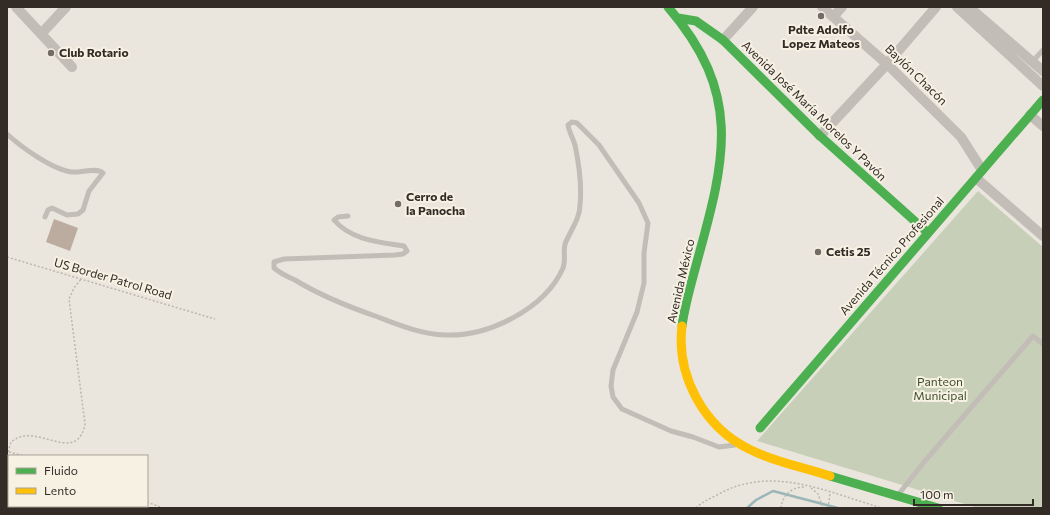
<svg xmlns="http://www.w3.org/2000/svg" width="1050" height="515" font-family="Commissioner,sans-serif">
	<rect width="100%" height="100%" fill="#eae6dd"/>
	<path fill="#c8cfb8" d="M978 191 1043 247V508H978L757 441Z"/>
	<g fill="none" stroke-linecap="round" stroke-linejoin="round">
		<path stroke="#9bb6b9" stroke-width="2.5" d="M747 508 756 500 773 491 838 508"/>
	</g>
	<path fill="#bcaca0" d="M54 219 78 228 70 251 46 242Z"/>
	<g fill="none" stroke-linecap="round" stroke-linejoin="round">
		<path stroke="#bbb6b0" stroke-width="1.5" stroke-dasharray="2 2" stroke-linecap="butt" d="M7 257 215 319
			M8 452 11 442C15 439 20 436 25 436 47 433 78 460 85 424L69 299 74 288 81 279
			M9 452 24 456
			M811 488 818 494 823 508
			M147 502 163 508
			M696 508C702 502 709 499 717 495 771 464 827 492 882 508
			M781 508C782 495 793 486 806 487
			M828 508 830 493"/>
		<path stroke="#c2bdb7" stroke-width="5" d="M1032 62 1043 50
			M7 134C21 147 53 170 72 172 81 173 97 167 103 173L89 191 83 210 78 214 67 215 52 208 48 210 45 217
			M348 216 338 217 334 220C351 240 379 242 404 246L407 251 403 254 395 255 284 259 274 262V268C280 273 288 277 295 280 321 296 349 307 378 317 399 325 421 334 445 335 488 337 545 309 563 268 566 260 563 252 565 244 570 231 580 219 580 205 582 185 579 164 575 145 573 138 569 132 568 125L572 122 577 123 599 145 639 203 648 223 644 253V283L637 312 613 370 611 386 613 397 622 409 671 431 693 437 719 447 735 445
			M898 495 924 462 1033 336 1043 344"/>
		<path stroke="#c2bdb7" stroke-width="10" d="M16 7 72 67
			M822 7 887 64 961 137 982 170
			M957 7 1043 86
			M969 7 1043 71
			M833 17 842 7
			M41 34 66 7
			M723 40 753 7
			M1030 115 1043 126
			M820 136 887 64 936 7
			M976 178 1043 236"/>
		<path stroke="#4caf50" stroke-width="9" d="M668 7C742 93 726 157 698 258 692 281 685 303 682 326
			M678 18 696 21 723 40 820 136 928 233
			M760 428 1043 100
			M830 476 938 508"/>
		<path stroke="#ffc107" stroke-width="9" d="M682 326C676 376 704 427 749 449 774 462 803 467 830 476"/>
	</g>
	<g fill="#726c66" stroke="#f7f1e4" stroke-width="1.5">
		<circle cx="821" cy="16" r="4"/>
		<circle cx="51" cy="53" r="4"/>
		<circle cx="398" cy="204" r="4"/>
		<circle cx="818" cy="252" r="4"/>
	</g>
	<g text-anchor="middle" stroke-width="4" stroke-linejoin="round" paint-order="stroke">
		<g font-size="12" font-weight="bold" fill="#322b26" stroke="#f7f1e4" text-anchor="start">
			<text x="821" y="34" text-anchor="middle">Pdte Adolfo<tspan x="821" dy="14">Lopez Mateos</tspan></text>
			<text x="59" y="57">Club Rotario</text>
			<text x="406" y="201">Cerro de<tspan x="406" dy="14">la Panocha</tspan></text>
			<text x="826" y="256">Cetis 25</text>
		</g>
		<g font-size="12" fill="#322b26" stroke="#f7f1e4">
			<text transform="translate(916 75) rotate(44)" y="4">Baylón Chacón</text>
			<text transform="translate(814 111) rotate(44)" y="4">Avenida José María Morelos Y Pavón</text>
			<text transform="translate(892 256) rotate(-49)" y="4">Avenida Técnico Profesional</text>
			<text transform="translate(113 279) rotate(16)" y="4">US Border Patrol Road</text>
			<text transform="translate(681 281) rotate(-77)" y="4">Avenida México</text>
		</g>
		<g font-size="12" fill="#3d4e2b" stroke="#f7f1e4">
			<text x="940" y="386">Panteon<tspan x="940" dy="14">Municipal</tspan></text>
		</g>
	</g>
	<rect width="1050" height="515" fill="none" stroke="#322b26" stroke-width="16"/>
	<rect x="8" y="455" width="140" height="52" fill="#f7f1e4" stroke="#a8a298"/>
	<rect x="16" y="468" width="20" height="6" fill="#4caf50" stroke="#a8a298"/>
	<text x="44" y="475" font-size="12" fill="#322b26">Fluido</text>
	<rect x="16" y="488" width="20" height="6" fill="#ffc107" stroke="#a8a298"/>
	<text x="44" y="495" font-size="12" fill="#322b26">Lento</text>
	<path d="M914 499v6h119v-6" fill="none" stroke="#322b26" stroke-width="2"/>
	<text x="920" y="499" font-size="12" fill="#322b26" stroke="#f7f1e4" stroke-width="3" paint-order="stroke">100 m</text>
</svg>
